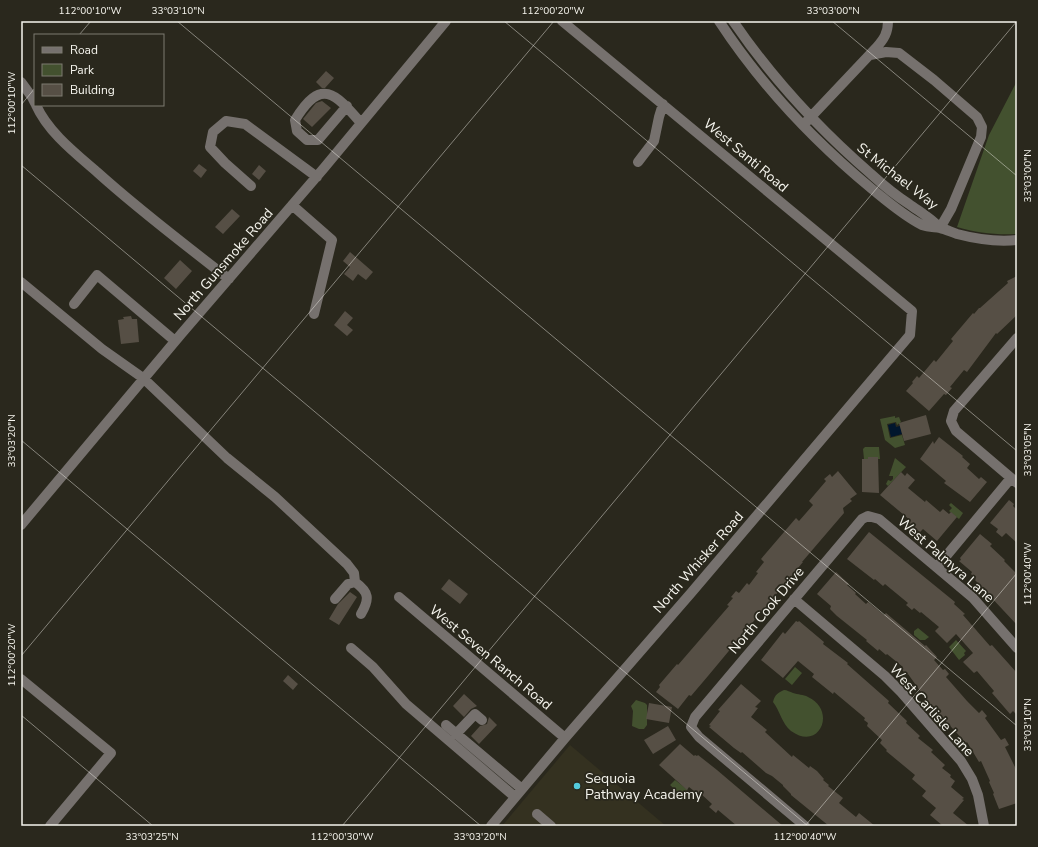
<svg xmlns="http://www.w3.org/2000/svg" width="1038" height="847" font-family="'Nunito Sans',sans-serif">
	<rect width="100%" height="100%" fill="#2a281d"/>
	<path fill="#343120" d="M570 745 666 826H502Z"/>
	<path fill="#43512f" d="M1017 81V234C996 235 977 233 957 227L989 135Z
		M895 416V418L899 417 901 422 897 425 896 422 887 424 890 438 902 435 905 445 895 448 885 440 880 419Z
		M865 447H879L880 459H878V457H868V459H864L863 449Z
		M895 458 906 467 888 486 886 484 888 480 891 481 893 479V476H889Z
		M951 503 963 513 959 519 949 511 952 508 949 505Z
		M918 628 929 637 925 640H920L914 635V631Z
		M956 640 966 651 964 653 965 655 959 660 949 647Z
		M795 667 802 673 792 685 785 679Z
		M784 690C787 690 790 692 793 693 798 695 803 694 808 697 837 710 820 752 791 731 782 724 780 711 773 702 775 694 778 693 784 690Z
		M636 700 645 703 647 705V725L644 729H639L632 726 633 711 631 706Z
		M675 780 688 790 682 796 670 785Z"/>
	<path fill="#01162d" d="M895 423 896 427 900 426 902 434 891 437 888 425Z"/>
	<path fill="#564f45" d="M326 71 334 78 325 88H322L316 82Z
		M322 101 331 108 312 127 303 119 316 103Z
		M199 164 207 170 201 178 193 171Z
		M259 165 266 171 259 180 252 174Z
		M232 209 240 216 223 234 215 227Z
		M350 252 373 272 366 280 358 274 353 281 344 274 350 267 343 261Z
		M180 260 192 271 176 289 164 278Z
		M1017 276V315L997 334 996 333 967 372 964 370 950 387 952 388 946 395 944 394 929 411 906 391 913 383 912 382 917 376 919 378 934 360 936 362 953 341 951 339 973 313 974 314 979 308H980L1008 283 1007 281Z
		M345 311 353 318 347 325 353 330 347 336 334 325Z
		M131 316 132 319H137L139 342 121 344 118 320 124 319 123 317Z
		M926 415 931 434 904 441 899 423Z
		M939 437 963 456 962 457 970 464 967 468 979 479 981 477 987 482 970 502 944 483 946 481 920 459 933 441 934 444Z
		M868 457H878L879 493 862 492V459H868Z
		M838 471 857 494 850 499 852 501 843 508 844 513 802 562H803L708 676 691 696 689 695 678 709 656 692 660 687 659 685 677 664 678 665 729 606 727 605 733 598 731 597 736 591 739 593 747 583 749 585 758 573 756 572 764 562 761 559 796 518 799 521 813 505 809 501 826 481 824 479 830 474 832 477Z
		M901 472 905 476 907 473 915 480 908 488 925 502 926 500 940 512 943 509 949 514 951 512 957 517 937 541 923 529 920 532 908 522 910 520 880 495Z
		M1009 500 1014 504 1013 506 1017 510V543L1006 533 1002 537 996 532 998 529 990 523Z
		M869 532 955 602 954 604 965 614 963 615 990 646 992 645 1017 673V715L1013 711 1010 714 992 693 994 691 977 671 974 673 963 662 973 653 956 634 947 643 935 631 939 627 921 612 920 613 914 608 912 610 906 605 908 603 891 589 885 584 883 586 875 579 874 580 847 559Z
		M980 534 992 544 990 546 1005 560 1004 561 1017 574V625L975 580 976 579 971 574 972 572 959 561 961 560 960 558Z
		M836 572 849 584 847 585 856 593 855 594 866 604 868 602 884 615 886 613 925 646 926 645 937 657 934 660 943 670 945 669 949 674 946 677 967 701 979 713 982 710 987 716 985 718 1001 740 1005 738 1009 745 1005 747 1017 771V803L999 809 993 794 994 793 989 782 990 781 981 761 979 762 967 742 966 743 928 702 908 674 907 675 901 669 903 667 887 654 886 655 879 649 878 651 866 641 867 640 837 616 830 609 831 606 817 594Z
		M449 579 468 594 460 604 441 589Z
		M350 592 357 597 339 625 329 619 338 604Z
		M796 621 798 622 799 621 824 642 823 644 848 663 847 664 889 701 888 703 907 721 906 723 920 736 918 738 933 750 931 752 945 765 942 768 951 775 950 777 955 781 951 787 964 798 962 799 964 800 953 813 969 826H943L930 815 936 808 922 796 926 791 912 779 915 775 886 751 887 750 880 743 882 740 867 726 868 723 864 720 865 718 834 692 833 694 812 677 814 674 798 661 783 678 761 660 783 632 785 634Z
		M288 675 298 684 293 690 283 681Z
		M741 684 761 701 755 707 758 708 751 717 767 730 765 732 792 757 793 755 809 768 810 766 817 771 824 779 823 780 829 785 828 786 843 798 839 803 856 817 859 813 875 826H829L791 795V794L783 786V785L772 776 766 773 742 752 741 753 734 748 709 727 711 726 709 725 720 711 718 710Z
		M464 694 477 706 471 709 464 717 453 706Z
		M649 703 672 707 669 723 646 719Z
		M489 717 497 725 479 744 471 736 480 726 487 724Z
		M668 726 676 740 653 754 644 740Z
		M680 744 694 756 695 755 697 756 698 755 717 770 783 826H737L718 810 716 813 709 807 712 804 700 793 699 795 689 787 687 790 659 765Z"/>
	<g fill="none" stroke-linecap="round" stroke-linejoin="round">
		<path stroke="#76716e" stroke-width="10" d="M719 21C761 85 814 141 872 189 888 202 904 216 922 225 928 227 933 227 940 228 945 229 951 232 957 234 976 239 997 242 1017 240
			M733 21C772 78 819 129 871 174 883 185 895 195 909 204 920 212 931 218 940 228
			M870 55 886 52 899 53 934 80 977 117 982 127 981 137 951 209 940 228
			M21 82 32 97 35 103
			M36 105C48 132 75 153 97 172 139 210 184 244 229 279
			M347 106 318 140H307L297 131 295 120C321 77 335 93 361 123
			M807 121 876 48C884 39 888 33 888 21
			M638 162 654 141 659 117 663 104
			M251 186 225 163 210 147 213 132 226 121 245 124 317 177
			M292 205 332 240 314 314
			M21 282 102 349 143 378 227 458 275 497 347 564 354 573 355 582
			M74 304 97 275 175 341
			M1017 338 954 411 951 421 956 431 1017 483
			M21 525 182 333 324 168 446 21
			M937 567 1011 478
			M399 597 565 738
			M335 599 348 584 355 582C369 592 370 599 361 614
			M794 599 885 676 901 692 961 761 972 779 978 795 984 826
			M351 648 373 667 406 704 515 797
			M21 679 111 753 50 826
			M446 725 522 789
			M456 734 475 714 482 720
			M537 814 551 826
			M491 826 565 738 691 593 910 335 912 311 562 21
			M805 826 699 737 691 727 695 717 862 519 868 516 879 519 973 598 1017 648"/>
	</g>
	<path fill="none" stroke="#f6f5ee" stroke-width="1" stroke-opacity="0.45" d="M177 21 1017 726M504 21 1017 451M832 21 1017 176M79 35 91 21M21 105 35 88M21 165 808 826M21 440 481 826M21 656 554 21M21 715 153 826M342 826 1017 21M805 826 1017 573"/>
	<circle fill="#53cbdc" stroke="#2a281d" stroke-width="1.5" cx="577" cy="786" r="4"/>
	<g text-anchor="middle" stroke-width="3.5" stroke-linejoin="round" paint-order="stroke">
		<g font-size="14" fill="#f6f5ee" stroke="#2a281d">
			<text transform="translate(746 155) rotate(40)" y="5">West Santi Road</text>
			<text transform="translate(898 176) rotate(38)" y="5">St Michael Way</text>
			<text transform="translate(223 264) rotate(-49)" y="5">North Gunsmoke Road</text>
			<text transform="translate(946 559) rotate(41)" y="5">West Palmyra Lane</text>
			<text transform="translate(698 562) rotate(-49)" y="5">North Whisker Road</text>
			<text transform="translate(766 610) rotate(-50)" y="5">North Cook Drive</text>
			<text transform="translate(491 657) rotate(40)" y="5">West Seven Ranch Road</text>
			<text transform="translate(932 710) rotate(48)" y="5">West Carlisle Lane</text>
		</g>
		<g font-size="14" fill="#f6f5ee" stroke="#2a281d" text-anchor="start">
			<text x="585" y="783">Sequoia<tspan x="585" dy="16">Pathway Academy</tspan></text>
		</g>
	</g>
	<rect width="1038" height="847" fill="none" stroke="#2a281d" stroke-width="44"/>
	<rect x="34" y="34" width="130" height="72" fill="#2a281d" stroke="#7c7a71"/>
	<rect x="42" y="47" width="20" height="6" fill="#76716e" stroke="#7c7a71"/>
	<text x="70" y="54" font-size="12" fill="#f6f5ee">Road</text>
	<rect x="42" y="64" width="20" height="12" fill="#43512f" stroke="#7c7a71"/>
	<text x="70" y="74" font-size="12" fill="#f6f5ee">Park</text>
	<rect x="42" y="84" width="20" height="12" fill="#564f45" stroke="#7c7a71"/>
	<text x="70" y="94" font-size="12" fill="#f6f5ee">Building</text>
	<rect x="22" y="22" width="994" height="803" fill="none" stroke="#f6f5ee" stroke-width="1.5"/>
	<g font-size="10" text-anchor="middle" fill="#f6f5ee">
		<text x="90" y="14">112°00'10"W</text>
		<text x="178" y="14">33°03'10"N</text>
		<text x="553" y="14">112°00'20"W</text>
		<text x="833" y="14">33°03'00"N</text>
		<text transform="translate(11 103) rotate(-90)" y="4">112°00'10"W</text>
		<text transform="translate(1027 176) rotate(-90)" y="4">33°03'00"N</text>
		<text transform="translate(11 441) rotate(-90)" y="4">33°03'20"N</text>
		<text transform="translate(1027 450) rotate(-90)" y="4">33°03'05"N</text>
		<text transform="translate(1027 574) rotate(-90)" y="4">112°00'40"W</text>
		<text transform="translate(11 655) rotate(-90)" y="4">112°00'20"W</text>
		<text transform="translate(1027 725) rotate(-90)" y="4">33°03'10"N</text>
		<text x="152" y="840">33°03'25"N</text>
		<text x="342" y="840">112°00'30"W</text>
		<text x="480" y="840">33°03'20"N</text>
		<text x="805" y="840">112°00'40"W</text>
	</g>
</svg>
